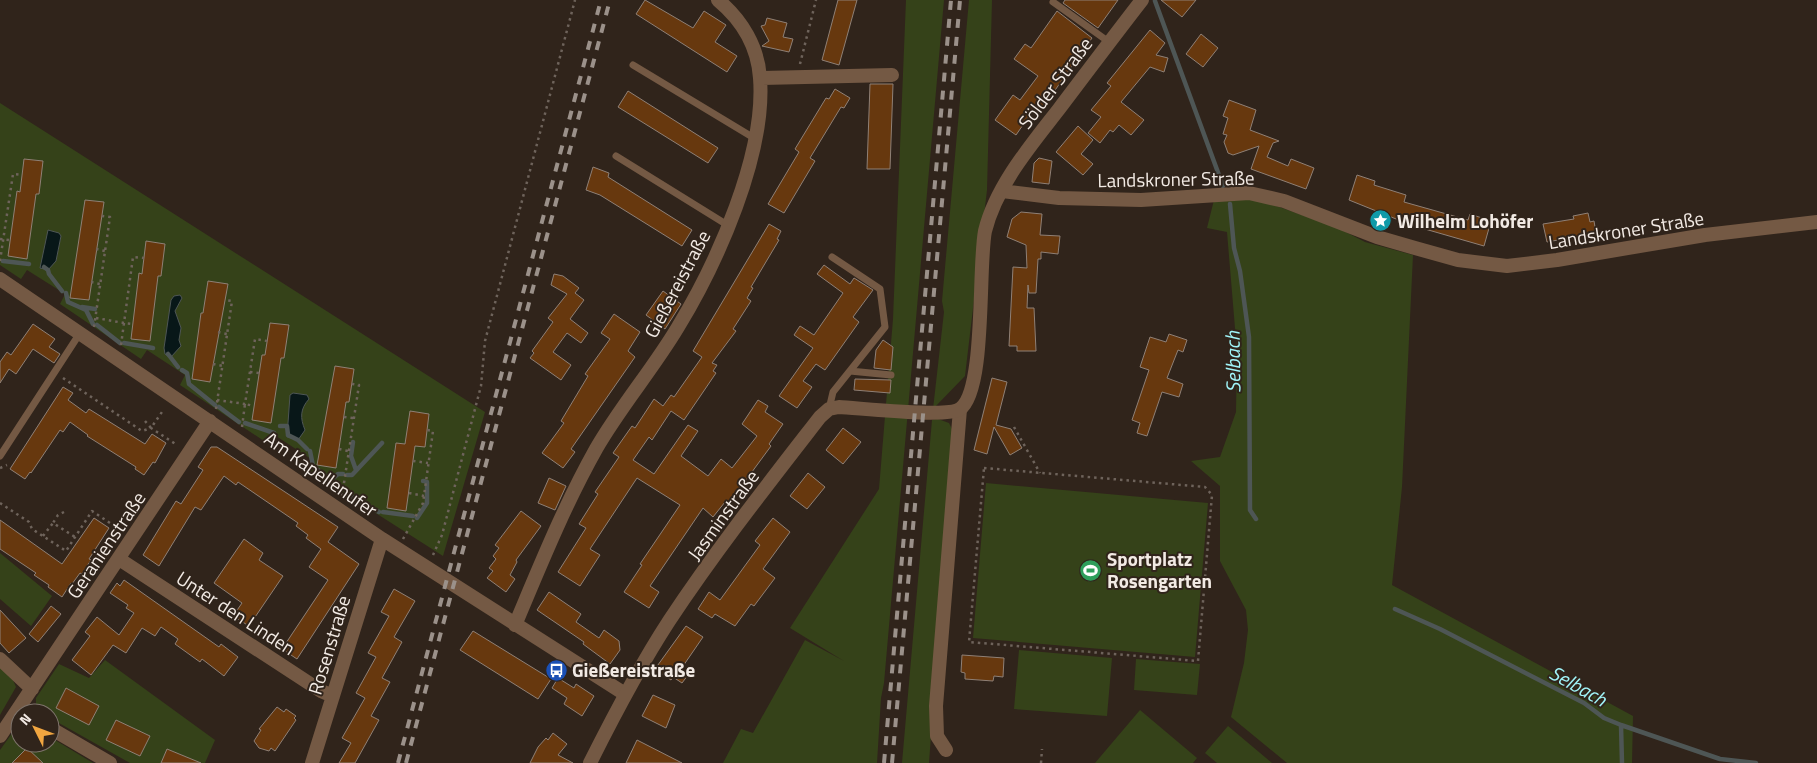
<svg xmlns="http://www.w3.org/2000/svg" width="1817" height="763" font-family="'Titillium Web',sans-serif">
	<rect width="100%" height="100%" fill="#30241b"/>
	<path fill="#354219" d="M906 0H944L884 683 881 698 877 763H723L741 729 753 733 805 640 844 661 790 628 879 489 893 319Z
		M969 0H992L987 190 965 376 933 409 944 312 942 301Z
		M0 103 485 412 443 556 305 468 311 459 273 434 267 443 180 385 185 375 147 350 141 359 60 304 65 294 27 270 21 279 0 265Z
		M1214 200H1259L1336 227 1365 242 1413 255 1402 487 1392 585 1633 716 1632 763H1287L1231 717 1244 663 1248 630 1246 610 1220 561V486L1191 461 1220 457 1236 412 1237 352 1227 232 1207 228Z
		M938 419 949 423 953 431 929 763H902L932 420Z
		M986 483 1208 503 1195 657 973 638Z
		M0 553 52 596 31 626 0 599Z
		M1019 650 1112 658 1107 716 1014 709Z
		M1136 659 1200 664 1197 695 1134 690Z
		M105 660 215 740 205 763H130L50 718V713H41L36 710V698L59 664 89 678Z
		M0 667 12 678 16 687 0 715Z
		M1140 710 1197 758 1193 763H1095Z
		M18 725H20V743H50V737L93 763H0V750Z
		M1228 726 1272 763H1217L1205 753Z"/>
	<path fill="#081718" stroke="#4e5655" d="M48 230 59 233 61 236 56 261 48 270 40 268Z
		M180 295 182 298 175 311 181 328 179 340 181 346 170 358 165 354 164 348 171 300 174 296Z
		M293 393 307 395 309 399C300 409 300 418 305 430L298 440 287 437 290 395Z"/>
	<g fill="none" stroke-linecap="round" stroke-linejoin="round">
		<path stroke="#4e5655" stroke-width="4.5" d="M1155 1 1223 186
			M1230 204 1234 248 1240 271 1249 337 1250 510 1256 519
			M3 261 29 264
			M44 267 48 270 49 274 62 291
			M66 293 68 302 86 310 93 324
			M82 307 95 309
			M97 325 120 343
			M124 343 153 348
			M168 354 178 367
			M182 370 187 373 189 384 215 405
			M219 407 239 422
			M245 423 274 433
			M280 426H287L288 435
			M288 435 298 440 307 449
			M353 442 351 456 356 470
			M310 451 313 466 339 487
			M347 475H352L382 443
			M331 480 338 474H343
			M423 481H424
			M346 490 351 496 379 512
			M383 512 413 516
			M417 518 427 503V482
			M1395 609 1440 629 1584 703 1604 718 1621 725 1720 759 1756 763
			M1621 725 1622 763"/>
	</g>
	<path fill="#67380e" stroke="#8f8076" d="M645 0 693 28 704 11 726 25 715 42 737 56 727 72 636 14Z
		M838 0H857L839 65 822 60Z
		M1065 0H1118L1098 28 1063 3Z
		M1161 0H1196L1182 17Z
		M1057 11 1092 38 1041 110 1036 106 1016 135 995 120 1013 95 1020 100 1038 76 1014 59 1025 44 1031 48Z
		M767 18 787 23 783 37 793 39 789 52 762 46 769 41 761 26 765 25Z
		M1150 30 1165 43 1156 55 1168 58 1164 72 1150 67 1121 102 1144 120 1131 135 1119 125 1113 132 1110 130 1100 143 1088 133 1101 117 1091 110 1111 86 1107 83Z
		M1201 34 1218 48 1203 67 1186 54Z
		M870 84H893L890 169H867Z
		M835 89 850 98 844 108 841 107 810 158 815 161 784 213 768 204 799 152 795 149 826 98 829 99Z
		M628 91 718 148 708 163 618 107Z
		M1229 100 1256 110 1250 130 1279 141 1273 143 1267 157 1288 166 1291 159 1314 168 1306 189 1251 169 1259 146 1233 155 1228 153 1224 142 1227 135 1223 134 1228 118 1223 116Z
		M1078 126 1093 140 1081 154 1093 164 1083 175 1056 152Z
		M1039 158 1052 161 1049 184 1032 182 1034 163Z
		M24 159 43 161 39 194H36L27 259 8 256 17 191 20 192Z
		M593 167 609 173 608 177 692 230 682 246 600 195 586 190Z
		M1357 175 1375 181 1374 185 1406 195 1404 202 1468 220 1470 214 1491 221 1484 246 1411 225 1349 200Z
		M85 200 104 202 89 300 70 298Z
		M1021 212 1042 214 1040 235 1060 236 1058 254 1041 252V259H1038L1036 293H1029L1028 285 1027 308H1034L1036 351H1017V346H1009L1013 267 1027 268 1026 245 1007 237 1012 219Z
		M1588 213 1590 222 1594 221 1596 233 1547 242 1543 224 1574 219 1573 216Z
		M769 224 781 231 777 239 779 240 751 287 753 288 747 298 751 301 733 329 736 331 712 363 717 365 713 371 716 373 684 420 671 411 652 440 649 437 633 460 654 474 688 425 698 431 681 456 708 476 721 459 732 468 757 436 742 424 758 400 768 406 765 412 783 424 769 444 771 446 746 480 747 481 728 505 725 502 713 517 703 508 650 586 659 592 649 608 624 592 642 565 640 564 680 505 637 478 590 549 600 555 580 586 558 572 586 528 579 524 598 494 595 492 619 457 613 453 632 426 635 428 654 399 663 406 671 395 674 397 702 357 693 351Z
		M146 241 165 244 161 276H158L150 341 131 339 139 273 142 274Z
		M824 265 850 284 854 278 873 290 853 317 859 322 825 370 816 364 803 381 812 387 797 408 779 396 813 348 794 335 800 326 814 335 843 293 817 274Z
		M554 274 563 276 579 288 575 293 584 300 570 319 588 333 581 343 567 333 553 352 571 365 561 380 530 358 534 353 532 351 553 322 548 318 567 294 551 285Z
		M208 281 228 284 210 382 192 379 201 313H203Z
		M663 291 681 304 665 329 646 315Z
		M614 314 640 332 628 351 635 357 571 449 575 452 563 468 542 453 564 423 561 421 588 376 585 374 610 339 601 333Z
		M270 323 289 325 284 358H281L271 423 252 420 262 355H265Z
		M33 324 55 339 49 347 60 354 54 363 33 349 16 374 9 369 0 383V362L7 352 11 355Z
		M1169 334 1187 340 1183 352 1178 350 1167 378 1183 384 1179 397 1162 392 1147 436 1137 433 1140 423 1132 420 1149 370 1140 367 1150 337 1166 342Z
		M883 340 893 347 891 370 874 368 876 350Z
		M335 366 354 369 349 402H346L336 468 317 465Z
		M992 378 1007 382 996 425 1011 429 1022 448 1010 455 994 427 987 454 974 450Z
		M855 379 891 380 890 393 854 390Z
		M63 387 73 393 68 400 86 413 89 409 145 444 152 434 166 443 155 463 153 462 144 475 135 469 136 467 87 436 88 435 70 422 63 432 60 430 31 473 30 472 25 479 10 469Z
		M410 411 429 414 425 447 415 446 406 511 387 508 396 443 405 444Z
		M843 428 861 442 843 464 826 450Z
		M211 447H217L338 527 328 542 359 564 297 659 282 649 328 580 309 567 321 549 306 538 308 535 296 526 298 523 238 482 236 485 224 476 201 510 195 507 159 566 143 555 176 501 181 504 203 470 198 467Z
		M808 473 825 487 807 509 790 496Z
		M549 478 566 486 555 510 538 503Z
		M521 511 541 526 516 560 517 562 510 575 515 579 506 592 487 578 493 571 489 568 496 559 493 556 499 548 495 545Z
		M94 518 109 528 89 559 91 560 82 574 80 573 72 584 71 583 62 597 48 587 49 585 34 575 36 573 0 549V520L62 564Z
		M773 518 790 532 763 569 775 578 754 606 751 604 735 626 715 614 712 618 698 609 709 592 720 600 760 545 755 541Z
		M244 539 263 553 259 560 283 576 249 626 233 616 242 603 214 583Z
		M124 580 219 647 221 644 238 657 224 676 202 659 200 662 175 644 178 639 161 627 155 636 142 628 126 653 113 645 91 675 72 660 90 636 85 632 97 617 119 635 134 613 126 608 128 605 110 593 117 583 120 586Z
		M394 589 415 601 394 637 402 642 382 678 390 682 371 716 379 720 355 763H339L351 743 342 738 365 698 356 693 376 657 368 653 389 616 381 612Z
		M549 592 581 614 576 622 599 638 604 630 619 641 620 650 610 664 583 644 584 642 537 610Z
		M51 606 61 614 38 642 29 634Z
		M0 610 26 638 9 653 0 643Z
		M686 626 703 637 681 669 688 675 682 683 673 677 671 680 655 669Z
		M473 631 551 679 538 699 460 650Z
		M962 655 1004 658 1003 677 994 676 993 681 965 679V673L961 672Z
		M558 678 574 688 576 684 594 696 582 716 564 704 567 698 552 688Z
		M66 688 99 706 89 725 56 708Z
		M653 695 675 705 666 728 642 716Z
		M277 707 284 712 286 709 296 716 294 718 296 720 275 751 271 748 269 751 259 748 254 741 261 730 259 729Z
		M116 720 150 736 140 756 106 740Z
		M553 733 567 744 558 755 573 763H530L538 747 546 738 548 740Z
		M637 740 682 763H626Z
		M27 748 43 763H12Z
		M167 749 201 763H161Z"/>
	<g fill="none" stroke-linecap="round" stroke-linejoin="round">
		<path stroke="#6e635b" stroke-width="2.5" stroke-dasharray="2.5 4" stroke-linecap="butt" d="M800 64 816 0
			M0 239 10 240
			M96 249 105 251
			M0 261 13 174 22 175
			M91 282 100 284
			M96 318 124 323 133 257 144 258
			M94 327 110 217 102 216
			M218 332 227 334
			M121 345 124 323 133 324
			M213 364 223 366
			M250 372 259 373
			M63 378 142 431 151 428 177 445
			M217 400 245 404 255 339 267 341
			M216 409 232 301 225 300
			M344 417 353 418
			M145 421 151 428 164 409
			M242 427 245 404 254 406
			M1014 427 1040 473
			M339 449 348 451
			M413 461 428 463
			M0 468 7 465
			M984 468 1205 487 1212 495 1198 661 969 642Z
			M409 493 424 496
			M342 496 359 385 352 384
			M0 503 29 522 32 529 66 551 92 511 122 531
			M64 512 58 515 53 523 75 537
			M43 536 53 523
			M403 539 423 503 433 431 427 430
			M433 555 442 535 481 386 485 341 575 0
			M1041 763 1042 749"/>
		<path stroke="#745944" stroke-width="7" d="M1053 2 1109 42
			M633 65 754 138
			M616 156 729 226
			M850 371 891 375
			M829 409 833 392 885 327 880 289 832 257
			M0 456 80 333"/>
		<path stroke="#745944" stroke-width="14" d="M760 78 892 75
			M0 279 382 539 625 694
			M119 559 321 691 333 696
			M515 625C540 566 564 506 596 449 620 407 653 369 678 327 717 263 766 154 760 78 758 47 742 20 718 0
			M0 659 32 689
			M50 728 110 763
			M0 736 210 421
			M946 750 937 736 936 706 960 409
			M312 763 382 539"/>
		<path stroke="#745944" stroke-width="14" d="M1002 191 1059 198 1141 200 1249 193 1284 201 1377 237 1415 248 1458 260 1507 266 1557 260 1705 235 1817 222
			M590 763C614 715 639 667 669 621 716 550 768 484 820 417L829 409 839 407C860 408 947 418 960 409 986 391 978 266 985 231 996 186 1031 145 1059 109 1087 72 1114 36 1142 0"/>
		<path stroke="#9b918a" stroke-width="4" stroke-dasharray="9 9" stroke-linecap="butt" d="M398 763 601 0
			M406 763 610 0
			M884 763 951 0
			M892 763 960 0"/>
	</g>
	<defs>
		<symbol id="sight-disc" viewBox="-11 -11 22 22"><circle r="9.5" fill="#0f9aa8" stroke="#30241b"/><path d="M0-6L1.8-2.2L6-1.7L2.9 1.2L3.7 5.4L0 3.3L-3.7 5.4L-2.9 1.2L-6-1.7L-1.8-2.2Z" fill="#fff"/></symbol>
		<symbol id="stadium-disc" viewBox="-11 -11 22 22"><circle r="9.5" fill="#2e9e5b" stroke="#30241b"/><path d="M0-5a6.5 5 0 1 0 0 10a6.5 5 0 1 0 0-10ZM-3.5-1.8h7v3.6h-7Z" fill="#fff"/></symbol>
		<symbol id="bus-disc" viewBox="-11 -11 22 22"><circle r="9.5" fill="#1a4fb4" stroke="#30241b"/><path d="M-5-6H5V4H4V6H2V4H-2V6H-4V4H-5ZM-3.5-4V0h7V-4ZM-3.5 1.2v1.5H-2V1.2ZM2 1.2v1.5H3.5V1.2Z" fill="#fff"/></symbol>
	</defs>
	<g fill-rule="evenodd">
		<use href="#sight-disc" x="1368" y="208" width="25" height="25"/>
		<use href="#stadium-disc" x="1078" y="558" width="25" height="25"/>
		<use href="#bus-disc" x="544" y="658" width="25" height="25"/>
	</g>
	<g text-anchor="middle" stroke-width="4" stroke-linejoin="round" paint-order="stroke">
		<g font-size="19" fill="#f2eae4" stroke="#30241b">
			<text transform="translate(1055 83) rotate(-53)" y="7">Sölder Straße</text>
			<text transform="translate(1176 179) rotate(-1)" y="7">Landskroner Straße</text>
			<text transform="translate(1626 230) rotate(-9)" y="7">Landskroner Straße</text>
			<text transform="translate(677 284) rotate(-62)" y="7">Gießereistraße</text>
			<text transform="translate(321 474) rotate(35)" y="7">Am Kapellenufer</text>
			<text transform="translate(723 515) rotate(-54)" y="7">Jasminstraße</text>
			<text transform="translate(106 545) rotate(-56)" y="7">Geranienstraße</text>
			<text transform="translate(236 613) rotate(33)" y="7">Unter den Linden</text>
			<text transform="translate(329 645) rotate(-73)" y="7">Rosenstraße</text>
		</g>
		<g font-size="19" font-weight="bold" fill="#f2eae4" stroke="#30241b" text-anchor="start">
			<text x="1397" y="228">Wilhelm Lohöfer</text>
			<text x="1107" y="566">Sportplatz<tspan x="1107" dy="22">Rosengarten</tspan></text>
			<text x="572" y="677">Gießereistraße</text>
		</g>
		<g font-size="20" font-style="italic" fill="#a1f5f9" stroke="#30241b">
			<text transform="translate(1233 362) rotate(-91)" y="7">Selbach</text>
			<text transform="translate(1578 686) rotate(29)" y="7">Selbach</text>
		</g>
	</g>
	<g transform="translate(35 728) rotate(312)"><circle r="24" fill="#30241b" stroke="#7e736b"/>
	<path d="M0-4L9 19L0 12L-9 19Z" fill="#f1a640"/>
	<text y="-8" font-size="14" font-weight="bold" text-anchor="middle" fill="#f2eae4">N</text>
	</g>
</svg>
